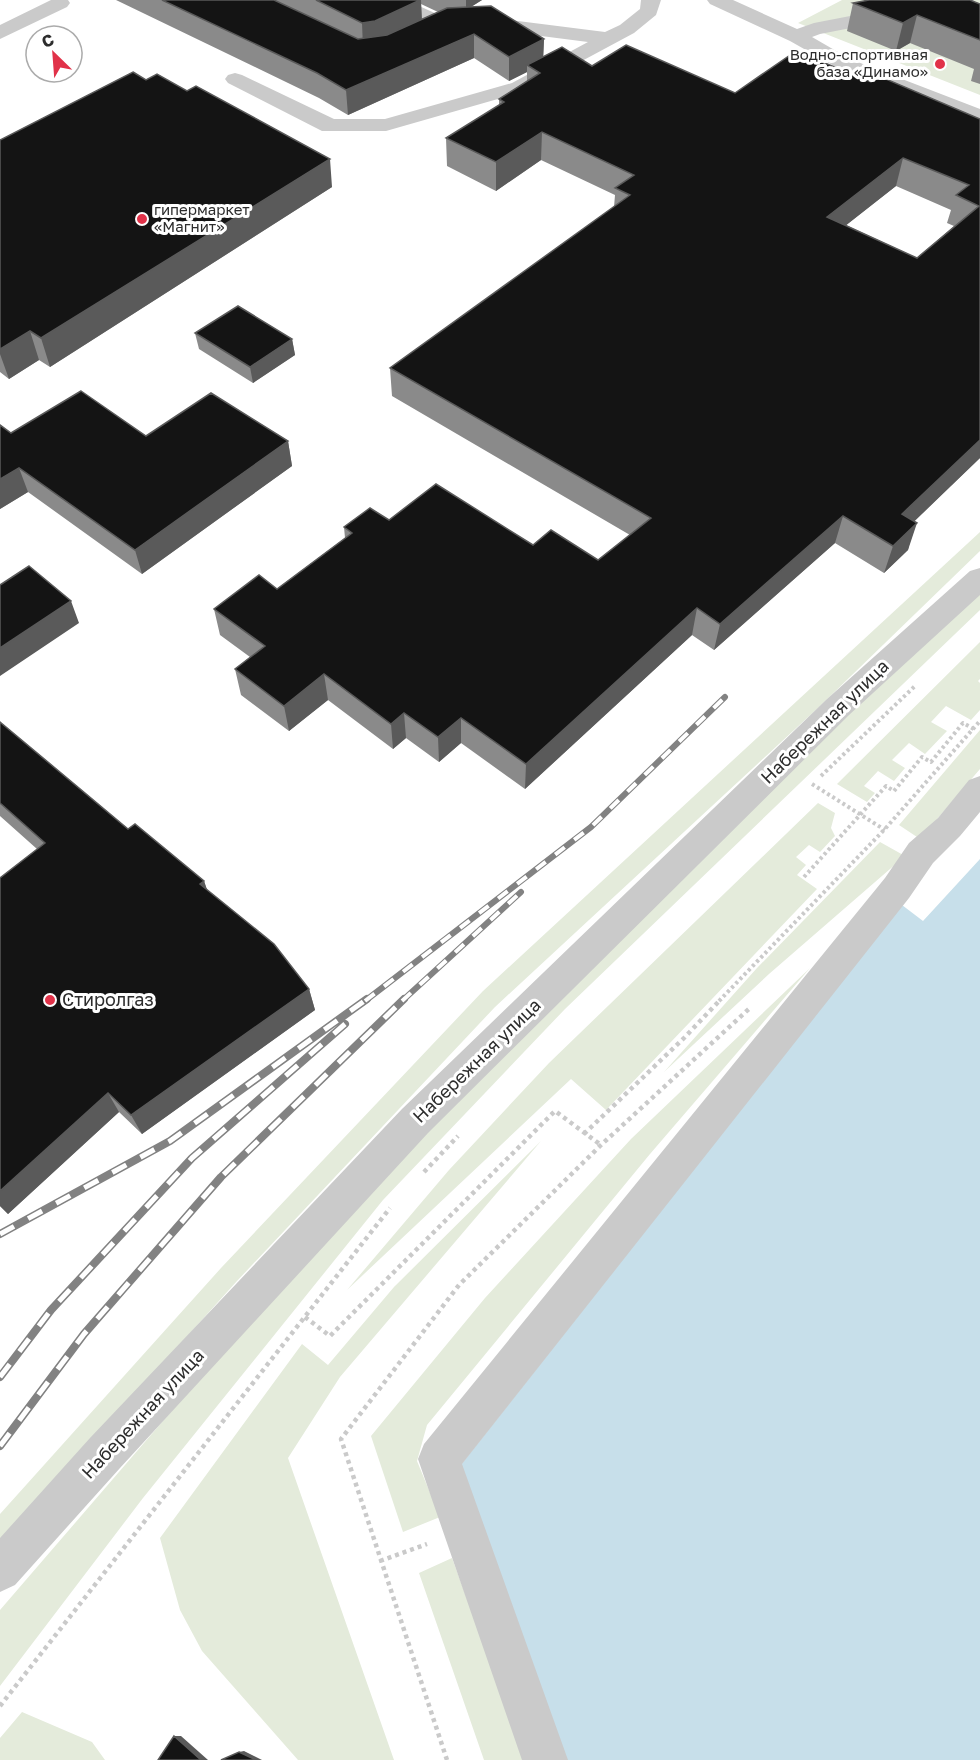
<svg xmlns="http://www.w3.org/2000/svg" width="980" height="1760" font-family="'Golos Text',sans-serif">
	<rect width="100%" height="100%" fill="#fff"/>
	<path fill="#e4ebdb" d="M842 0H980V95L798 23Z
		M980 532V551L820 706 495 1007 237 1281 0 1544V1514L221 1268 483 991Z
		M980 589V610L565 1009 383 1200 143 1498 0 1686V1610L363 1189 550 999Z
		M980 642V679L978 681 980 683V710L971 720 946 706 931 722 947 731 925 754 909 743 892 760 905 768 894 781 878 771 864 786 875 793 867 802 837 784Z
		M980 730V769L920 839 899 825Z
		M818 803 835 813 831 828 835 836 820 852 809 845 796 857 806 865 797 875 817 889 606 1110 571 1079 347 1290 449 1170 549 1063Z
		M880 842 905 856 769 974 664 1072 757 968Z
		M810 968 650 1154 427 1425 417 1461 440 1517 403 1532 371 1436 485 1298 631 1139Z
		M541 1141 340 1377 288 1458 394 1760H298L202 1651 180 1610 160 1538 302 1344 328 1365 394 1287Z
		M452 1558 526 1760H484L419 1573Z
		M22 1712 92 1742 105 1760H0V1738Z"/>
	<path fill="#c7dfea" d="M980 859V1760H566L452 1476 902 905 923 921Z"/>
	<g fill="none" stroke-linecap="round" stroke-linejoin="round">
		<path stroke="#cacaca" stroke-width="4" stroke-dasharray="3 3" stroke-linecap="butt" d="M821 776 915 686
			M812 784 885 830
			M804 877 886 786 894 791 922 757 931 762 963 723 974 729
			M719 1001 884 830 980 721"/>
		<path stroke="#cacaca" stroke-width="4.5" stroke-dasharray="4 4" stroke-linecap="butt" d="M584 1134 684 1038 721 999
			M424 1172 458 1136
			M305 1317 330 1336 555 1111 601 1145
			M380 1561 427 1544
			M0 1706 390 1208
			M447 1760 341 1439 459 1285 601 1145 751 1007"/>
		<path fill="#cacaca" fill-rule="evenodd" d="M51 0H68L70 3 67 7 0 39V25Z
			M380 0H406L450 20 453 24 450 28H436L383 4Z
			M641 0H661L656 15 634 33 526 91 386 131H322L228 83 225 79 228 75 235 73 242 75 334 119H385L512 83 588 42 479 28 472 26 469 22 472 18 479 16 605 32 620 25 640 9Z
			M707 0H733L797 29 814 23 933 0H974L971 4 964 6 820 34 812 37 850 59 980 109V122L836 67 790 41 710 4Z
			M980 568V595L849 715 428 1133 120 1468 15 1585 0 1592V1538L90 1438 402 1109 827 699 970 571Z
			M980 776V812L960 836 933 863 909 898 462 1464 568 1760H522L418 1459 424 1444 885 878 909 843 938 818 969 780Z"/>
		<defs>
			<path id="rail-far1" d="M365 1001 591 827 725 697
				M402 1001 521 892"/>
			<path id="rail" d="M0 1234 170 1141 367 999
				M0 1377 51 1310 192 1158 345 1024
				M0 1446 84 1334 221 1177 404 999"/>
		</defs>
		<use href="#rail-far1" stroke="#828282" stroke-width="6"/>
		<use href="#rail" stroke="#828282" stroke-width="8"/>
		<use href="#rail-far1" stroke="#fff" stroke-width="4" stroke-dasharray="12" stroke-linecap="butt"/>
		<use href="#rail" stroke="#fff" stroke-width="5" stroke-dasharray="16" stroke-linecap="butt"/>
	</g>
	<path fill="#8a8a8a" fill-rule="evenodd" d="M116 0H482L471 7 544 39 543 57 735 93 871 82 980 119V458L914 521 908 550 884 573 835 543 714 650 692 635 525 789 461 743 439 762 406 738 393 749 328 700 289 731 241 695 235 669 250 657 220 635 214 609 277 589 345 538 344 527 389 520 533 545 598 560 630 535 392 396 390 368 614 207 615 195 541 160 496 191 447 166 446 138 499 105V99L527 81V72L509 81 474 58 348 115 319 98ZM421 4 438 12 422 19ZM896 186 951 210 947 223 954 226 917 258 846 225Z
		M853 3 980 4V84L971 81 974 69 910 43 896 51 847 31Z
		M0 140 332 187 50 367 39 360 9 379 0 372Z
		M195 333 292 339 295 355 253 383 199 349Z
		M11 433 146 436 288 441 292 466 142 574 28 492 0 509Z
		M0 722 128 829 204 881 207 890 309 989 315 1010 142 1134 119 1112 8 1214 0 1206V878L37 849 0 816Z"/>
	<path fill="#5a5a5a" d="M420 0H421L422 24 363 48 362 23Z
		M466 0H482L466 10Z
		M917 15 910 43 896 51 903 23Z
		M474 34V58L348 115 346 90Z
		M544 39 543 64 527 65V72L509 81V57Z
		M542 132 541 160 496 191V162Z
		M903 158 896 186 821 245 827 217Z
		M330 159 332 187 50 367 41 338Z
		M30 331 39 360 9 379 0 354V349Z
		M292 339 295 355 253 383 250 367Z
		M980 440V458L893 542 902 514Z
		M288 441 292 466 142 574 135 550Z
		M19 468 28 492 0 509V479Z
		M843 516 835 543 714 650 720 624Z
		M917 523 908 550 884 573 893 546Z
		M71 601 79 623 0 676V648Z
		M697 608 692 635 525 789 526 764Z
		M324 674 328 700 289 731 284 706Z
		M404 713 406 738 393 749 391 724Z
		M461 718V743L439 762 438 737Z
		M204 881 212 904 200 884Z
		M309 989 315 1010 142 1134 131 1115Z
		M108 1093 119 1112 8 1214 0 1206V1191Z
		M174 1736H181L208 1760H201Z
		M244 1751 262 1760H256L239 1752Z"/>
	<path fill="#141414" stroke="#5a5a5a" stroke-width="1.5" fill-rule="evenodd" d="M162 0H274L358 39 387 35 447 8 491 6 544 39 509 57 474 34 346 90 317 73Z
		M316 0H420L375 21 362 23Z
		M869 0H970L980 4V40L917 15 903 23 853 3Z
		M626 45 735 93 796 51 871 82 879 76 980 119V440L902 514 917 523 893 546 843 516 720 624 697 608 526 764 461 718 438 737 404 713 391 724 324 674 284 706 235 669 265 646 214 609 259 575 277 589 352 533 344 527 370 508 389 520 436 484 533 545 551 530 598 560 651 518 390 368 630 195 615 188 634 175 542 132 496 162 446 138 504 102 499 99 540 73 527 65 562 47 592 66ZM903 158 969 185 956 195 979 206 917 258 827 217Z
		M133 72 146 80 157 74 187 91 196 86 330 159 41 338 30 331 0 349V140Z
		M238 306 292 339 250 367 195 333Z
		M81 391 146 436 211 393 288 441 135 550 19 468 0 479V425L11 433Z
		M29 566 71 601 0 648V585Z
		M0 722 128 829 135 824 204 881 200 884 274 944 309 989 131 1115 108 1093 0 1191V878L45 843 0 803Z
		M174 1736 201 1760H158Z
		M239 1752 256 1760H221Z"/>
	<g fill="#e13249" stroke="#fff" stroke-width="2">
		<circle cx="940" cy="64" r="6"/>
		<circle cx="142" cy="219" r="6"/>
		<circle cx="50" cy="1000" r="6"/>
	</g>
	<g text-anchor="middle" stroke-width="6" stroke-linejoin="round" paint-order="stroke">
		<g font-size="15" fill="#2d2d2d" stroke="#fff" text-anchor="end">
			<text x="928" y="60">Водно-спортивная<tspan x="928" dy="17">база «Динамо»</tspan></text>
			<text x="154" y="215" text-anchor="start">гипермаркет<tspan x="154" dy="17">«Магнит»</tspan></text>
		</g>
		<g font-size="18" fill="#2d2d2d" stroke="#fff">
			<text transform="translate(825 722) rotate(-44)" y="6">Набережная улица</text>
			<text transform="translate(477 1061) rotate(-44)" y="6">Набережная улица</text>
			<text transform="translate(143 1414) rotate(-47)" y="6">Набережная улица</text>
		</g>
		<g font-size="18" fill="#2d2d2d" stroke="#fff" text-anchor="start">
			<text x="62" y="1006">Стиролгаз</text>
		</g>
	</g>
	<g transform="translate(54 54) rotate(335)"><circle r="28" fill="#ffffff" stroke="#ababab" stroke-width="1.5"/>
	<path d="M0-4.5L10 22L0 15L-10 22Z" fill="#e13249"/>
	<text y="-9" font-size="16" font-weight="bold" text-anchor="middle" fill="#2d2d2d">С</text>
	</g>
</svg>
